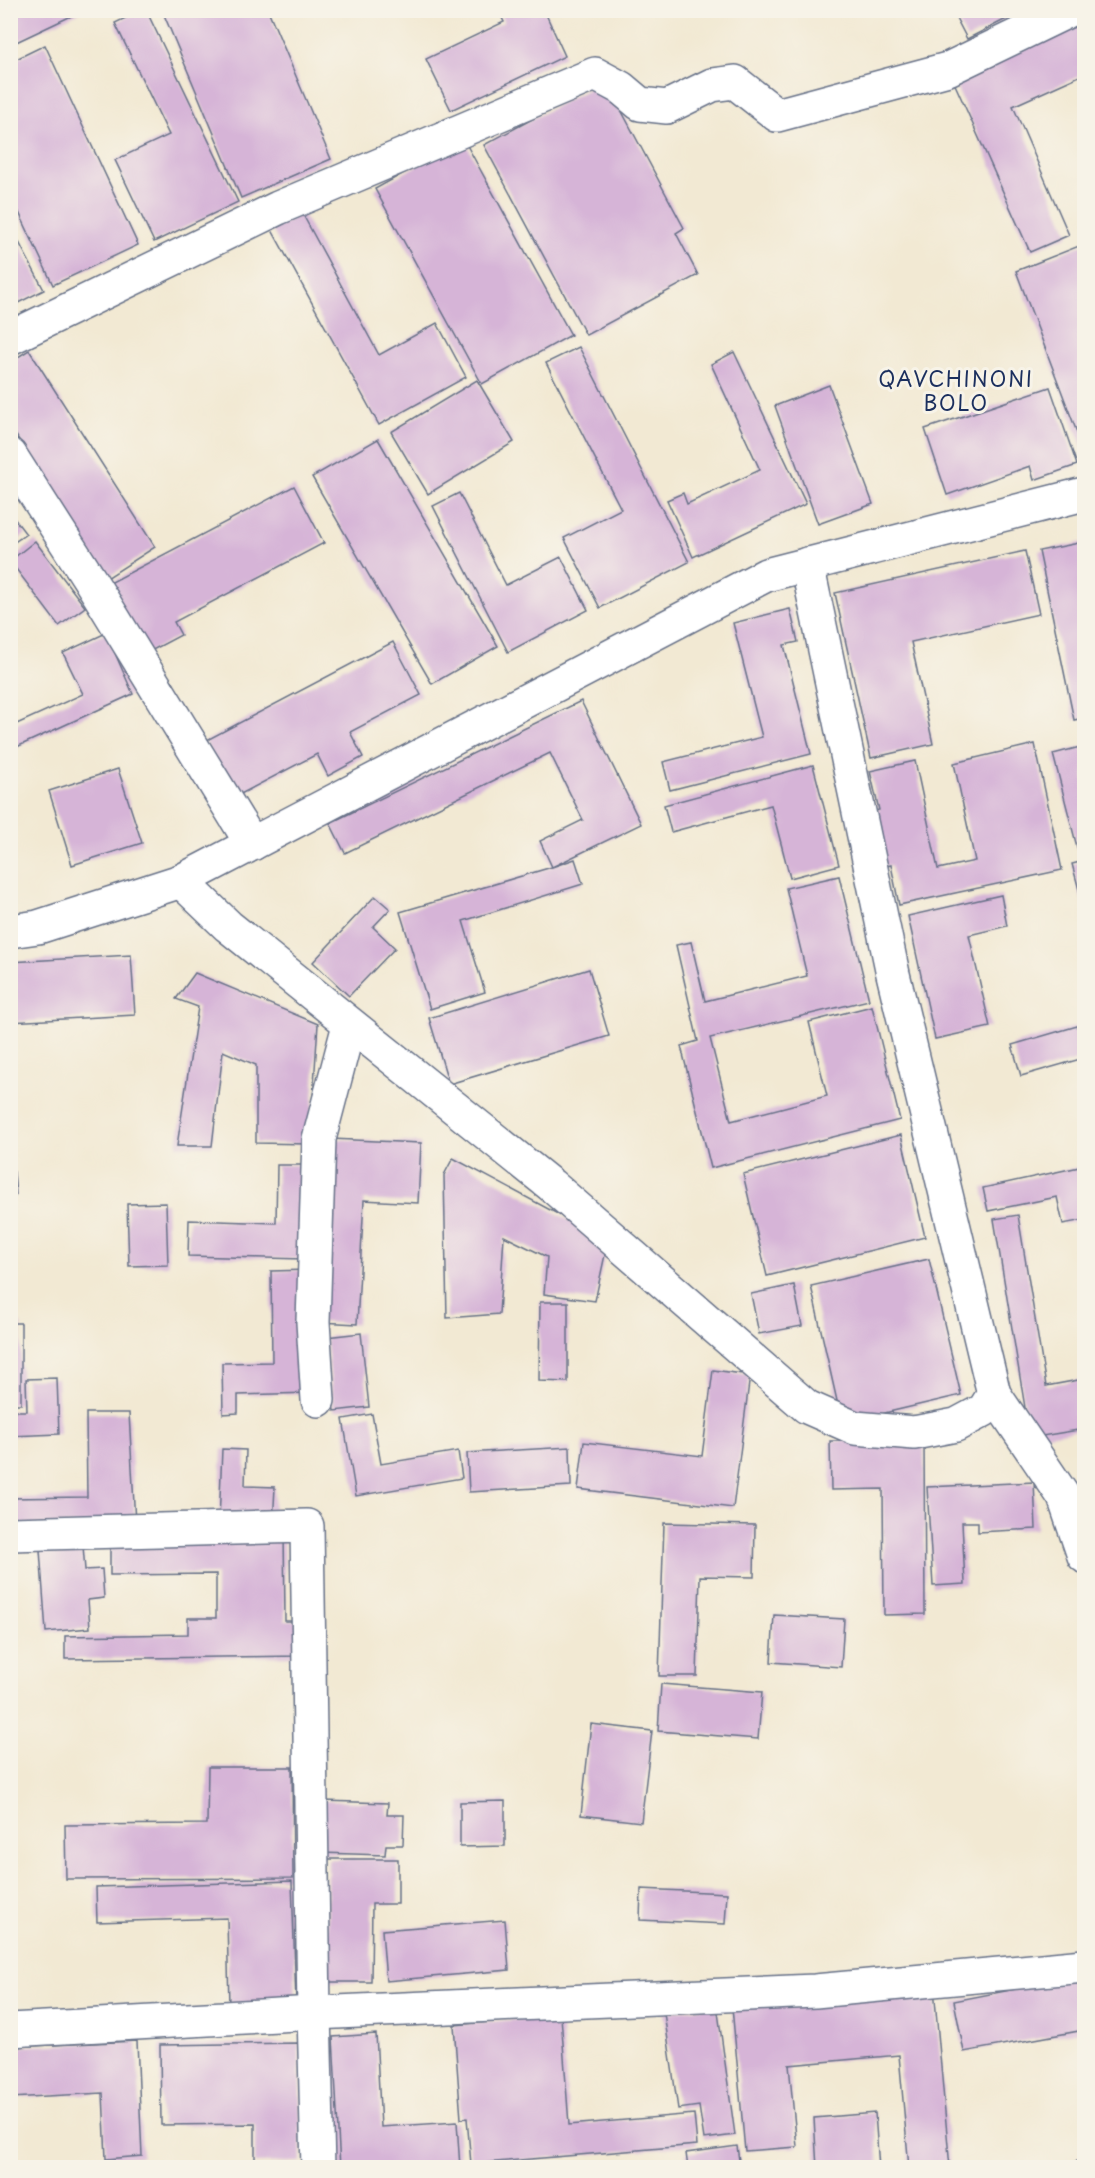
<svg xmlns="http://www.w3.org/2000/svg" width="1095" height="2178" viewBox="0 0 1095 2178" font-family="'Playpen Sans',sans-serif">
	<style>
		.building { fill: #d6b4d7 }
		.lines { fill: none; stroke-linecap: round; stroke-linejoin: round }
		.minor-casing { stroke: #667087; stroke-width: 36 }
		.minor { stroke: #fff; stroke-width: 33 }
		.labels { text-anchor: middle; stroke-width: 6; stroke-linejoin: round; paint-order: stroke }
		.quarter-label { font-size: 21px; letter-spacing: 1.5px; fill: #1b2f5e; stroke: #f7f3e8 }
	</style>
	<rect width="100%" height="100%" fill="#f7f3e8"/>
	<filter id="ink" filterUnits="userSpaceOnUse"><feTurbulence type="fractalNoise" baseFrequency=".0167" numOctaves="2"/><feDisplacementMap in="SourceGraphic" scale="12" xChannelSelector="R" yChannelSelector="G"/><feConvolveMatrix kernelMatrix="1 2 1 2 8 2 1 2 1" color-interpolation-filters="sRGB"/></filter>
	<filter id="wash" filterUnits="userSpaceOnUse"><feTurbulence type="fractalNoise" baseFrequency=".008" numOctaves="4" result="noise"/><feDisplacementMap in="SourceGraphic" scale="24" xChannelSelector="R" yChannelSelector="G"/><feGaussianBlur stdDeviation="1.35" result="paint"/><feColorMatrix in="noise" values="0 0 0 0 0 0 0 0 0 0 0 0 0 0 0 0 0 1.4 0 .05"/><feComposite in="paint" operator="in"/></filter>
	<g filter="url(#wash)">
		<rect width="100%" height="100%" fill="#f2e9d3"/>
		<g id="blocks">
			<g class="building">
				<polygon points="10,10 84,10 10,45"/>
				<polygon points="142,10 146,10 238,202 154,242 115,160 169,135 115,23"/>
				<polygon points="162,10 268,10 331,159 241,198"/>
				<polygon points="498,10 544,10 565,56 451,110 426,59 504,22"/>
				<polygon points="952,10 1024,10 967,39"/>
				<polygon points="1084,22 1084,74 1013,106 1069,235 1030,252 953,80"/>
				<polygon points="45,45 138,245 53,285 10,193 10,62"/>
				<polygon points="605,80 684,228 676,233 698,275 586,335 484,145"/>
				<polygon points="464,140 571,335 482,384 375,189"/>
				<polygon points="302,213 379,355 437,323 466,377 379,425 272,230"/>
				<polygon points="10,225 44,290 10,307"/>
				<polygon points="1084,244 1084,451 1016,271"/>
				<polygon points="579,347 689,562 600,608 564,538 621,509 546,363"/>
				<polygon points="29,350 155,547 107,578 10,426 10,362"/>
				<polygon points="734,352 806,504 693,557 667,500 683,493 687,504 760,470 711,364"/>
				<polygon points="477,380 514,442 428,494 391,432"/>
				<polygon points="829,385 873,504 818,524 775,406"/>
				<polygon points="1050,387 1077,465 1034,480 1030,466 947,495 925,429"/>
				<polygon points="378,439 498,646 432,684 312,477"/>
				<polygon points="294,486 324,543 174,622 181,635 145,654 108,584"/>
				<polygon points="459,493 506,585 561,557 588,610 508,652 433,506"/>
				<polygon points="10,513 26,534 10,545"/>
				<polygon points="35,541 85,607 59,626 10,561"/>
				<polygon points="1084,542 1084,718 1074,720 1039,551"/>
				<polygon points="1025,551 1039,614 911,642 933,744 871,758 835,593"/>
				<polygon points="790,609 798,642 784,645 811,754 670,790 663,762 762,737 733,623"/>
				<polygon points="106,633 133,694 10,750 10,727 83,694 63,653"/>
				<polygon points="393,642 421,695 350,732 363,757 328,776 317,754 235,797 205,741"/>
				<polygon points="581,701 641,824 552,867 575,859 583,884 463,921 485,992 430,1009 400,912 552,867 540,841 583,820 550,753 345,853 330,823"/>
				<polygon points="1035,744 1062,870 899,905 891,865 878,868 866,813 879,810 870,771 915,761 938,869 975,861 954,763"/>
				<polygon points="1084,746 1084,850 1078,851 1053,754"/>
				<polygon points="813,765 839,865 790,878 771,805 671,832 664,805"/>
				<polygon points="118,769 142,843 72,865 49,791"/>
				<polygon points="1084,861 1084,908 1072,864"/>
				<polygon points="839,876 869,1000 710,1038 731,1121 827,1096 809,1022 872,1006 900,1120 711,1168 681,1046 698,1041 676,945 691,942 705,1001 807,976 786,888"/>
				<polygon points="1001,895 1007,926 969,935 990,1027 935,1039 908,916"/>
				<polygon points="375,896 390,909 373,927 395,948 349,996 313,962"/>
				<polygon points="131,955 135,1015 10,1022 10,962"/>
				<polygon points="589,969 609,1036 449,1084 429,1018"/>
				<polygon points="195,973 318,1024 310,1144 256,1143 256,1065 223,1051 212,1146 177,1146 198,1007 176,999"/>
				<polygon points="1084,1024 1084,1058 1021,1076 1012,1045"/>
				<polygon points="901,1135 925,1237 767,1276 743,1174"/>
				<polygon points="331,1139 421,1143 418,1203 364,1200 357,1324 321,1322"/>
				<polygon points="453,1158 608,1241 595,1301 544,1294 547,1257 504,1236 499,1314 447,1318 444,1175"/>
				<polygon points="277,1165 305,1165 303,1259 188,1256 189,1220 276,1223"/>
				<polygon points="1084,1166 1084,1220 1063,1224 1057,1197 988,1211 983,1188"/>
				<polygon points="14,1172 16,1195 10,1195 10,1173"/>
				<polygon points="166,1203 168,1265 129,1266 127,1204"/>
				<polygon points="1018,1215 1046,1386 1084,1379 1084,1429 1030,1438 994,1219"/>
				<polygon points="929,1259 961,1395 842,1423 811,1286"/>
				<polygon points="308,1270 310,1393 238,1395 238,1413 223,1414 222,1363 272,1362 271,1271"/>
				<polygon points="794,1285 802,1326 759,1334 751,1294"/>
				<polygon points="540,1302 568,1302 568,1382 539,1381"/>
				<rect x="10" y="1323" width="11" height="81"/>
				<polygon points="361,1333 369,1407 334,1411 326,1337"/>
				<polygon points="713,1370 750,1375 733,1508 578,1489 584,1442 702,1456"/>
				<polygon points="57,1378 59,1434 10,1436 10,1411 27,1411 26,1379"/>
				<polygon points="86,1413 129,1413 135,1523 10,1526 10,1498 87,1497"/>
				<polygon points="372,1414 381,1464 458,1451 462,1478 356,1496 343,1419"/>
				<polygon points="830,1441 924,1441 925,1614 884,1615 883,1489 831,1490"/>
				<polygon points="570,1447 571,1486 469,1492 467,1453"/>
				<polygon points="222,1449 246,1450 245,1486 275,1487 273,1524 219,1522"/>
				<polygon points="1034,1482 1036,1529 978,1532 978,1522 962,1522 965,1584 933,1586 927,1487"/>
				<polygon points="664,1523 755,1525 754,1577 700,1576 697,1676 659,1676"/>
				<polygon points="284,1530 285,1621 302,1621 302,1656 65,1659 65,1636 188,1634 188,1618 216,1618 216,1574 110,1575 110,1532"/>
				<polygon points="83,1546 85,1570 102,1569 104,1598 88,1600 90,1628 46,1632 40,1550"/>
				<polygon points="774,1615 844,1619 841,1667 771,1662"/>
				<polygon points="661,1684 762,1692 758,1739 658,1731"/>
				<polygon points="591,1724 652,1731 641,1822 581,1815"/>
				<polygon points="208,1767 292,1767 293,1878 66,1879 65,1825 207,1824"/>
				<polygon points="323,1801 388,1803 387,1815 404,1815 403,1845 386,1845 385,1855 321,1853"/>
				<polygon points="505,1801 505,1846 460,1847 460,1802"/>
				<polygon points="328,1859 398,1859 398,1904 372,1904 371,1982 327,1982"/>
				<polygon points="292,1881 296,2004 229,2006 227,1918 97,1922 96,1887"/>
				<polygon points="641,1889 727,1893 725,1924 640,1920"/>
				<polygon points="505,1920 509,1970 386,1981 382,1930"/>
				<polygon points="1084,1976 1084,2030 964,2052 954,2001"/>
				<polygon points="934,1988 950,2168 909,2168 899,2055 789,2065 797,2147 745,2151 732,2007"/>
				<polygon points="717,2005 735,2135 704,2139 699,2106 678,2109 664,2013"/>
				<polygon points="561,2016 569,2125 694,2114 697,2145 471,2164 467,2118 461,2119 454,2025"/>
				<polygon points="376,2034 381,2127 457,2122 460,2168 340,2168 333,2037"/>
				<polygon points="137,2041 142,2156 106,2159 103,2093 10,2098 10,2047"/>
				<polygon points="299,2043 301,2162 255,2163 255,2124 161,2125 160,2045"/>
				<polygon points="875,2113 879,2168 817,2168 814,2118"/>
				<polygon points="737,2146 740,2168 688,2168 686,2153"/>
				<polygon points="1084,2160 1084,2168 1051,2168 1051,2166"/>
			</g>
		</g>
	</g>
	<g filter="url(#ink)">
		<use href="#blocks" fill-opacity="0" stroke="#667087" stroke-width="1.5"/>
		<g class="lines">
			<g class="minor-casing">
				<g id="minor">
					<polyline points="10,338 278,208 595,74 621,88 640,104 667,107 712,85 735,82 777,115 948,69 1070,10"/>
					<polyline points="10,455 90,580 252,844"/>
					<polyline points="807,564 893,974 994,1394 1064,1497 1084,1556"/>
					<polyline points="181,881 228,926 551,1185 807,1407 855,1428 914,1433 956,1425 984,1410 994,1394"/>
					<polyline points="10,931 38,927 181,881 766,575 1084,494"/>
					<polyline points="318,1400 313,1322 319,1139 349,1025"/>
					<polyline points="10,1534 307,1526 314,2013 318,2168"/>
					<polyline points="10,2030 314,2013 815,1991 1084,1966"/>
				</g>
			</g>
			<use href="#minor" class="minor"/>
		</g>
	</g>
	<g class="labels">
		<g class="quarter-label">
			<text x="956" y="387">QAVCHINONI<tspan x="956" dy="24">BOLO</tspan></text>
		</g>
	</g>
	<rect width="1095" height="2178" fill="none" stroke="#f7f3e8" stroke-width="36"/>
</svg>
